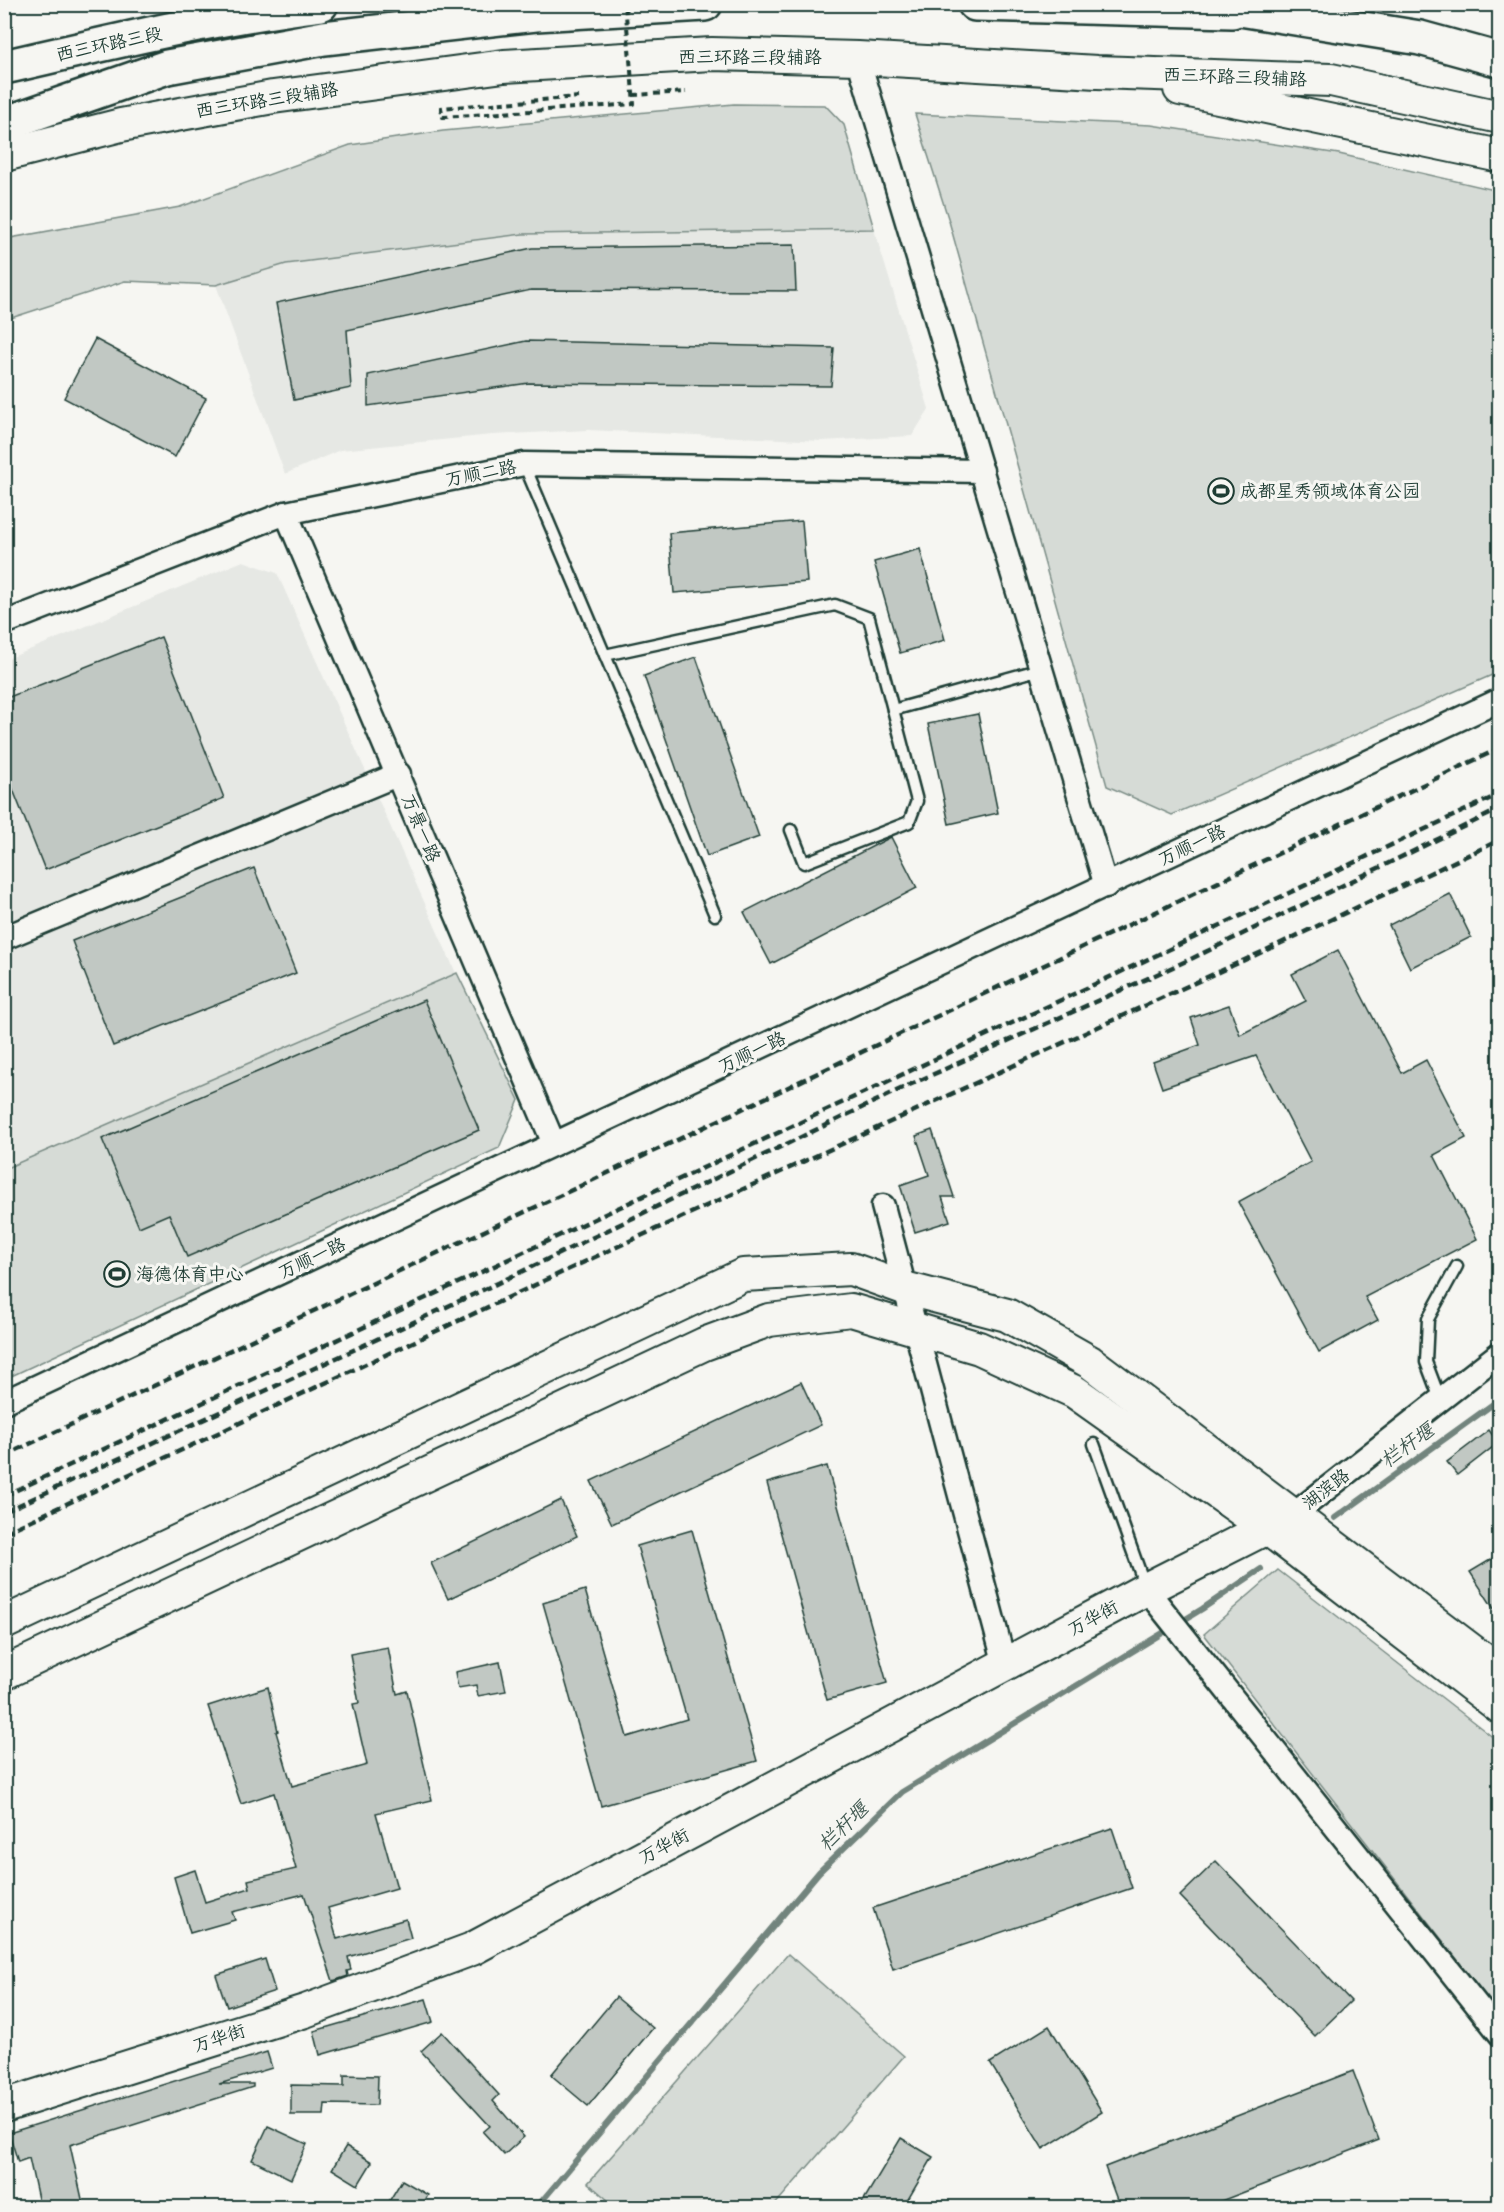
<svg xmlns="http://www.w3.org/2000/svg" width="1504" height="2212" viewBox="0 0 1504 2212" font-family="'Architects Daughter','LXGW WenKai TC',sans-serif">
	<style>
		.built { fill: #e6e8e4 }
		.green { fill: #d6dbd6; stroke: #7a8c85; stroke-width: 1.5 }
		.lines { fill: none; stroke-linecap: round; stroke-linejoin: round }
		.stream { stroke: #72847d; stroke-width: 6 }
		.building { fill: #c1c8c3; stroke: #1f3d34; stroke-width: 1.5 }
		.lane-casing { stroke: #1f3d34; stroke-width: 15 }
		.street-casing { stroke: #1f3d34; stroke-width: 27 }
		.secondary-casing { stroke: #1f3d34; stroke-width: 36 }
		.highway-casing { stroke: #1f3d34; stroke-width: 38 }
		.path { stroke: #1f3d34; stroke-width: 4; stroke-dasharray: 6 4.5; stroke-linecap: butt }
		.lane { stroke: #f6f6f2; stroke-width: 10 }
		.street { stroke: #f6f6f2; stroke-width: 22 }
		.secondary { stroke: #f6f6f2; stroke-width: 32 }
		.highway { stroke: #f6f6f2; stroke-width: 33 }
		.rail { stroke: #1f3d34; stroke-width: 4.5; stroke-dasharray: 9 4.5; stroke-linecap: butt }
		.path-bridge { stroke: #1f3d34; stroke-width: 4; stroke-dasharray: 6 4.5; stroke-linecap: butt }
		.labels { text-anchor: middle; stroke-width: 6; stroke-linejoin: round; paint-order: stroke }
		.street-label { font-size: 18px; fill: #1f3d34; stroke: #f6f6f2 }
		.poi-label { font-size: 18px; fill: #1f3d34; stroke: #f6f6f2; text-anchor: start }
		.water-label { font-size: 20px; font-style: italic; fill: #425a52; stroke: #f6f6f2 }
	</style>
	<rect width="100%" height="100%" fill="#f6f6f2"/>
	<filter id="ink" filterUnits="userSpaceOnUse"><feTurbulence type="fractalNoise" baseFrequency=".0167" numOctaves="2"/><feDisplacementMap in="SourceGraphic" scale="12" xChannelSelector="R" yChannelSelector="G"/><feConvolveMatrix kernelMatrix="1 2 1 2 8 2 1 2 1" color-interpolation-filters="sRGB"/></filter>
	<g filter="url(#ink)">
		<g class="built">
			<polygon points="874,229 929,409 912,436 822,441 588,430 492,435 340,450 285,474 216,285 286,264 523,234"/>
			<polygon points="243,561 277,573 456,973 5,1169 5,660"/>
		</g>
		<g class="green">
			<polygon points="734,104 825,105 844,125 874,229 523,234 286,264 216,285 125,281 5,320 5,239 180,207 350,145 443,131"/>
			<polygon points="915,114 1151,125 1339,154 1499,191 1499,672 1172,815 1107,786 949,221"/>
			<polygon points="457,973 519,1100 499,1148 5,1379 4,1169"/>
			<polygon points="1278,1570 1499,1742 1499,2013 1204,1634"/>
			<polygon points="788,1954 904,2056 773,2207 616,2207 588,2183"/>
		</g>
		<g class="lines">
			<g class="stream">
				<polyline points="1335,1518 1500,1399"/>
				<polyline points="536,2208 819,1872 902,1792 1202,1609 1261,1569"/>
			</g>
		</g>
		<g class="building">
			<polygon points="794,245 796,291 531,290 347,330 351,388 294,400 276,303 532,248"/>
			<polygon points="95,339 206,398 175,457 64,398"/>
			<polygon points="526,341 834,348 831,386 529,383 368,406 368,375"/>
			<polygon points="802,521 807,582 674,593 669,533"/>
			<polygon points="920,549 945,640 900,653 874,562"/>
			<polygon points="161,637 224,798 45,870 4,767 4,699"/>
			<polygon points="696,657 759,837 707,856 644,676"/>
			<polygon points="978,714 998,813 949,824 928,724"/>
			<polygon points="891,837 917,888 771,964 744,912"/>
			<polygon points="254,868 296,973 113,1046 72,941"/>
			<polygon points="1450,894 1471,937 1410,968 1389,925"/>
			<polygon points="1338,950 1402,1073 1426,1060 1466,1138 1434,1155 1477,1239 1365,1297 1378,1320 1319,1352 1238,1202 1311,1162 1256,1056 1162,1088 1153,1062 1200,1045 1191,1018 1229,1005 1240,1035 1306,1001 1292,974"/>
			<polygon points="424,1000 479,1130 187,1257 169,1214 139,1227 102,1139"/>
			<polygon points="932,1130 954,1197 942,1197 950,1221 915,1232 900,1185 929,1175 916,1136"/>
			<polygon points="801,1382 821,1425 612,1524 591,1481"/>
			<polygon points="1489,1430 1498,1443 1457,1475 1447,1462"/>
			<polygon points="827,1466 887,1683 827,1700 767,1483"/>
			<polygon points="561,1500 577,1536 448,1599 431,1563"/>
			<polygon points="692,1530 757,1761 601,1806 543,1603 585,1590 627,1737 687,1719 637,1546"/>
			<polygon points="1500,1554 1500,1618 1470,1572"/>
			<polygon points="388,1647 397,1694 407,1691 432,1800 376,1813 397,1888 328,1908 337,1939 406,1919 411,1938 348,1957 351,1970 347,1971 348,1976 333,1981 304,1894 232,1912 235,1920 190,1933 174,1877 195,1870 205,1902 250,1888 248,1880 296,1869 274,1793 241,1804 208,1706 268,1687 278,1731 276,1732 292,1786 367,1765 353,1704 359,1703 350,1654"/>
			<polygon points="500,1662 506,1691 478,1696 476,1685 458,1688 455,1672"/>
			<polygon points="1112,1828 1132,1888 893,1969 873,1908"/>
			<polygon points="1216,1861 1351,2001 1315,2036 1180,1896"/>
			<polygon points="265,1959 275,1991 227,2007 216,1975"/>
			<polygon points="616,1997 653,2028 588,2106 551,2075"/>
			<polygon points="426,1999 433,2022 320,2055 314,2031"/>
			<polygon points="1049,2026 1102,2112 1043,2149 990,2063"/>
			<polygon points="442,2032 499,2095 493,2101 524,2137 504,2155 483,2132 490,2126 421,2051"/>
			<polygon points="267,2052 272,2068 219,2084 253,2084 253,2087 70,2145 84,2208 40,2208 29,2158 18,2162 9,2133"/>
			<polygon points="1353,2071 1379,2140 1203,2208 1120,2208 1105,2167"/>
			<polygon points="344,2075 378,2076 377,2105 325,2104 324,2115 291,2115 291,2085 344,2086"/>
			<polygon points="268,2126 307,2144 291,2179 252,2160"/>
			<polygon points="901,2138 933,2157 903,2208 859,2208"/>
			<polygon points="346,2146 372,2162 358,2185 332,2169"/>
			<polygon points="402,2180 428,2195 421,2208 385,2208"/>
		</g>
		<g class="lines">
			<g class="lane-casing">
				<g id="lane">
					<polyline points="524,464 715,915"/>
					<polyline points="605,655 835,605 869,618 917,801 909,822 804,863 791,830"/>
					<polyline points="893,710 1041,669"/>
					<polyline points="1440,1399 1426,1362 1428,1319 1457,1266"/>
					<polyline points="1094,1444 1145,1586"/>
				</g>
			</g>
			<g class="street-casing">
				<g id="street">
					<polyline points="858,58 1106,886"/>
					<polyline points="286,513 554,1144"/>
					<polyline points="4,623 286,513 524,464 982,471"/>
					<polyline points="4,938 399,774"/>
					<polyline points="883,1206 1005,1665"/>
					<polyline points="4,1402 1500,700"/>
					<polyline points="1293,1515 1500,1353"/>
					<polyline points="1146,1589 1500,2034"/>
				</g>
			</g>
			<g class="secondary-casing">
				<g id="secondary">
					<polyline points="1180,89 1500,156"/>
					<polyline points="4,155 121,125 273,97 504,66 712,54 858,58 1097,72 1331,80 1500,117"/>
					<polyline points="4,1623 743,1275 851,1269 904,1288 1007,1315 1090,1362 1500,1672"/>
					<polyline points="4,1673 704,1344 769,1320 851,1310 979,1348 1075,1392 1267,1528 1500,1707"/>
					<polyline points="4,2106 305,2011 472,1949 1146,1589 1284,1519"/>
				</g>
			</g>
			<g class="highway-casing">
				<g id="highway">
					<polyline points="975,4 1232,11"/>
					<polyline points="1209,4 1420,38 1500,60"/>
					<path d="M4,67C109,43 214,17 321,4"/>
					<polyline points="4,124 167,67 324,38 536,14 705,4"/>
				</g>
			</g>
			<polyline class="path" points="633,95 686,92"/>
			<use href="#lane" class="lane"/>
			<use href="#street" class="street"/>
			<use href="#secondary" class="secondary"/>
			<use href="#highway" class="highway"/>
			<g class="rail">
				<polyline points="4,1456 591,1181 1500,748"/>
				<polyline points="4,1496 1500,794"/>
				<polyline points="4,1512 498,1283 907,1086 1193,958 1500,809"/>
				<polyline points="4,1533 610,1250 1262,952 1500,840"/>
			</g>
			<polyline class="path-bridge" points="579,97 441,108 443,117 634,104 625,4"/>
		</g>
	</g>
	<defs>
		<g id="stadium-ring" transform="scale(1.35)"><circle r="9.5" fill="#f6f6f2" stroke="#1f3d34" stroke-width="1.5"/><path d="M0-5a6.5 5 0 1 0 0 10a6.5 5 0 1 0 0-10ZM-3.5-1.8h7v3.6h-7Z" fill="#1f3d34"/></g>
	</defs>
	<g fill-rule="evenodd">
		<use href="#stadium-ring" x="1221" y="491"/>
		<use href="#stadium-ring" x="117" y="1274"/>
	</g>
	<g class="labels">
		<g class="street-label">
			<text transform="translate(109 44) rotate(-12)" y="6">西三环路三段</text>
			<text x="750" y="63">西三环路三段辅路</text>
			<text transform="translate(1235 77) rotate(2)" y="6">西三环路三段辅路</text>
			<text transform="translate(267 100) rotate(-9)" y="6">西三环路三段辅路</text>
			<text transform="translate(481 473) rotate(-11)" y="6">万顺二路</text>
			<text transform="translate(421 828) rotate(67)" y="6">万景一路</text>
			<text transform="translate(1192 845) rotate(-25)" y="6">万顺一路</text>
			<text transform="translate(752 1052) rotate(-25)" y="6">万顺一路</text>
			<text transform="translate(312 1258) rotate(-25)" y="6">万顺一路</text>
			<text transform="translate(1326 1489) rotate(-38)" y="6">湖滨路</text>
			<text transform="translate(1093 1618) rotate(-28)" y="6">万华街</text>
			<text transform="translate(664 1846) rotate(-28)" y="6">万华街</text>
			<text transform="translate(219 2038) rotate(-18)" y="6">万华街</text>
		</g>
		<g class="poi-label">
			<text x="1240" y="497">成都星秀领域体育公园</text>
			<text x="136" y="1280">海德体育中心</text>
		</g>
		<g class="water-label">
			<text transform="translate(1407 1445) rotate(-36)" y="7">栏杆堰</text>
			<text transform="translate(843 1826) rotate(-44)" y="7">栏杆堰</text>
		</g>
	</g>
	<rect width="1504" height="2212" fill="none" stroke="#f6f6f2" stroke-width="24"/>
	<rect x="12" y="12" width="1480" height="2188" fill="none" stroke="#1f3d34" stroke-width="2" filter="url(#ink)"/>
</svg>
